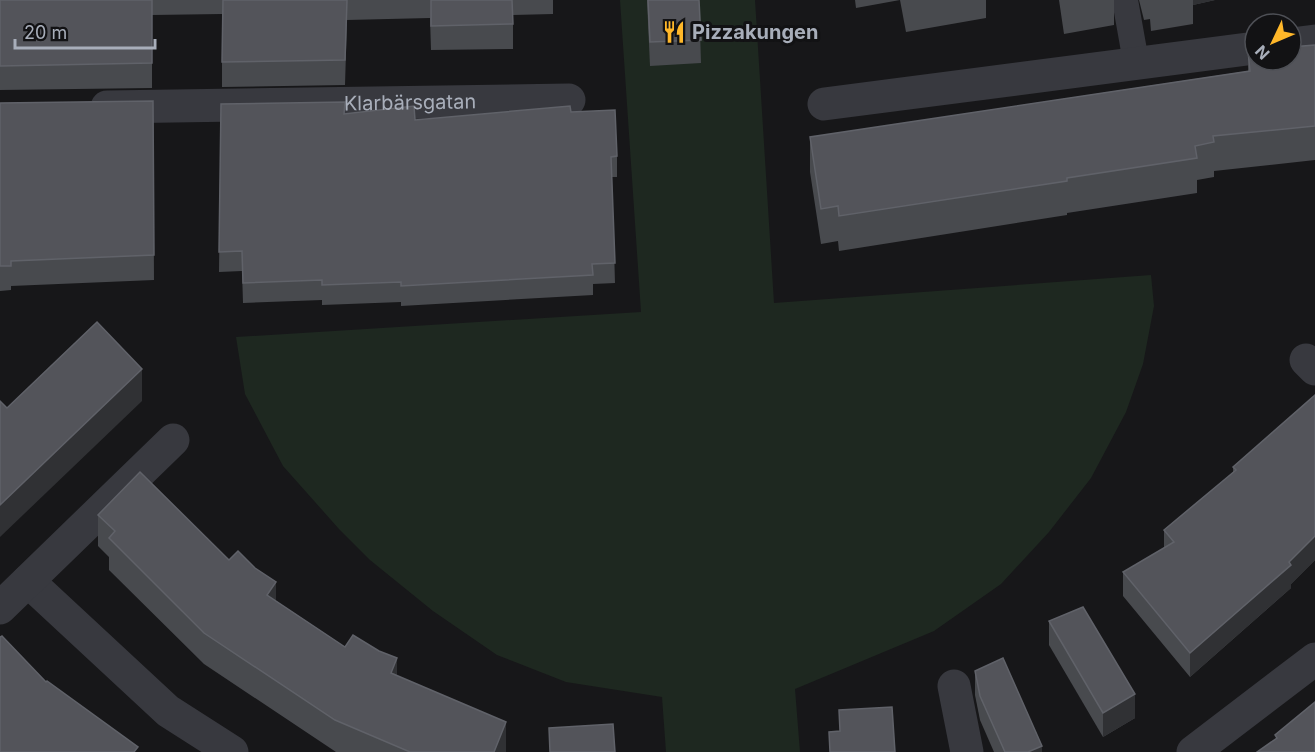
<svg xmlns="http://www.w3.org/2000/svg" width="1315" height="752" viewBox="0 0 1315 752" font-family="Inter,sans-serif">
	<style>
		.green { fill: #1e2820 }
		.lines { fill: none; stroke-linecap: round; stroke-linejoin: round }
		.service { stroke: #38393f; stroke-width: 26 }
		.minor { stroke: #38393f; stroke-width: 33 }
		.wall { fill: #484a4e }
		.shaded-wall { fill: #303134 }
		.building { fill: #53545a; stroke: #606269; stroke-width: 1.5 }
		.labels { text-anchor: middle; stroke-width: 6; stroke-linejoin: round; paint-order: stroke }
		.poi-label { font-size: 20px; font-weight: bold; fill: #a8aeba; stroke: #121214; text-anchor: start }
		.street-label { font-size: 20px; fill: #a8aeba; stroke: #121214 }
	</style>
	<rect width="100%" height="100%" fill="#171719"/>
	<polygon class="green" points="620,0 755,0 774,303 1151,275 1154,306 1143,364 1126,412 1091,478 1049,532 1001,584 934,631 795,689 800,752 666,752 662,697 566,682 497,655 433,611 370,560 339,529 283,466 245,394 236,337 641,312"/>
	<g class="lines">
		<polyline class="service" points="1125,0 1136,62"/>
		<g class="minor">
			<polyline points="1291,44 1315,41"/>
			<polyline points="824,104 1255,48"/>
			<path id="s1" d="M107,107L569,100"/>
			<polyline points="1306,360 1315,369"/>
			<polyline points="28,581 168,711 232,752"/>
			<polyline points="0,608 173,440"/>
			<polyline points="954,686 967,752"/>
			<polyline points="1193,752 1315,659"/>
		</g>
	</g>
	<g class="wall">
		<polygon points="0,0 553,0 553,14 513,15 513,49 431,50 430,18 347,20 345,85 222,87 222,14 152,15 152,88 0,90"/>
		<polygon points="647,0 699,0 701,63 650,66"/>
		<polygon points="855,0 986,0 986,18 906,32 900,0 856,8"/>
		<polygon points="1059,0 1114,0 1114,25 1064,34"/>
		<polygon points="1139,0 1215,0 1193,5 1193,24 1151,31 1150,19 1144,20"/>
		<polygon points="1315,45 1315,160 1214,171 1214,177 1197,180 1197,193 1067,213 1067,215 839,251 838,241 821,244 810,172 810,137 1248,71 1248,51"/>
		<polygon points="153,101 154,280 11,286 11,290 0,291 0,103"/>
		<polygon points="221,104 415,120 571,112 617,156 617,177 612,177 615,283 593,284 593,295 401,306 401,302 322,305 322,300 243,303 242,271 219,272"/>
		<polygon points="1315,395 1315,560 1291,584 1291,588 1190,677 1123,596 1123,572 1164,548 1164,530 1233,473 1233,467"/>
		<polygon points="98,515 229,560 276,601 345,647 397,676 506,752 336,752 204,664 109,570 109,557 98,546"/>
		<polygon points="1049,621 1135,718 1103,737 1049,645"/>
		<polygon points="975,671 1042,752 994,752 980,720 975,695"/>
	</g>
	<g class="shaded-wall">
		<polygon points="1193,0 1215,0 1193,5"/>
		<polygon points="142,369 142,401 0,537 0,505"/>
		<polygon points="1315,536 1315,560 1291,584 1291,588 1190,677 1190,653 1289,562"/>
		<polygon points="276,582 276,614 267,595"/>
		<polygon points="397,658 397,690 391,673"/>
		<polygon points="1135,694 1135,718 1103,737 1103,713"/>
		<polygon points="506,722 506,752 494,752"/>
		<polygon points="1042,746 1042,752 1028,752"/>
	</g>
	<g class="building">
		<polygon points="0,0 152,0 152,63 0,66"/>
		<polygon points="223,0 347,0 345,60 222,62"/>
		<polygon points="431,0 512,0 513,24 431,26"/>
		<polygon points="648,0 699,0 701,40 650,42"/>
		<polygon points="1315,45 1315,126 1213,136 1214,142 1195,146 1197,158 1067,178 1067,181 839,216 838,206 821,209 810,137 1250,71 1248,51 1255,50 1255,60 1291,60 1291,47"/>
		<polygon points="153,101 154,255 11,261 11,266 0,266 0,103"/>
		<polygon points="345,102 344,114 414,106 415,120 570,106 571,112 615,110 617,156 611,157 615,263 592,264 593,275 401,286 401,282 322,285 322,280 243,283 242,251 219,252 221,104"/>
		<polygon points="97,322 142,369 0,505 0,401 7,408"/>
		<polygon points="1315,395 1315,536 1289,562 1291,565 1190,653 1123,572 1174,542 1164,530 1236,470 1233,467"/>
		<polygon points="140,472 229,560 238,551 255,568 276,582 267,595 345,647 353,635 379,651 397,658 391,673 506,722 494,752 410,752 335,720 204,633 109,538 115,531 98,515"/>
		<polygon points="1083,607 1135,694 1103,713 1049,621"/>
		<polygon points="2,636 46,682 47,681 138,747 134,752 0,752 0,637"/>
		<polygon points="1003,658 1042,746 1028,752 1005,752 980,696 975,671"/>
		<polygon points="1315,702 1315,752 1257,752 1277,738 1275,735"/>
		<polygon points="892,707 895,752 830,752 829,732 840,731 839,710"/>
		<polygon points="613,724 615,752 550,752 549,728"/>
	</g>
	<defs>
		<g id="restaurant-bare" transform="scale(1.8)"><path d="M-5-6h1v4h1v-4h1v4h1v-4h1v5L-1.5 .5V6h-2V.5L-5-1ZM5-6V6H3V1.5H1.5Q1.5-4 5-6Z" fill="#ffb729" stroke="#121214" stroke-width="2.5" paint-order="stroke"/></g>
	</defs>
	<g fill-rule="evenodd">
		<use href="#restaurant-bare" x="674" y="32"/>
	</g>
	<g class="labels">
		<g class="poi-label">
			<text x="692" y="39">Pizzakungen</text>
		</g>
		<g class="street-label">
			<text dy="7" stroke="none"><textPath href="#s1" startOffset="303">Klarbärsgatan</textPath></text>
		</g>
	</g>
	<g transform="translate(1273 42) rotate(226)"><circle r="28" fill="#121214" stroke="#4e5056" stroke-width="1.5"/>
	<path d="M0-4.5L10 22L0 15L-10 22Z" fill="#ffb729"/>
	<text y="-9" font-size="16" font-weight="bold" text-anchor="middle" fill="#a8aeba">N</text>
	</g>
	<path d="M15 39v9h140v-9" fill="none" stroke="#a8aeba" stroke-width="3"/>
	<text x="24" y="39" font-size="18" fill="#a8aeba" stroke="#121214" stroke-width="4.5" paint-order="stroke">20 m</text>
</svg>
